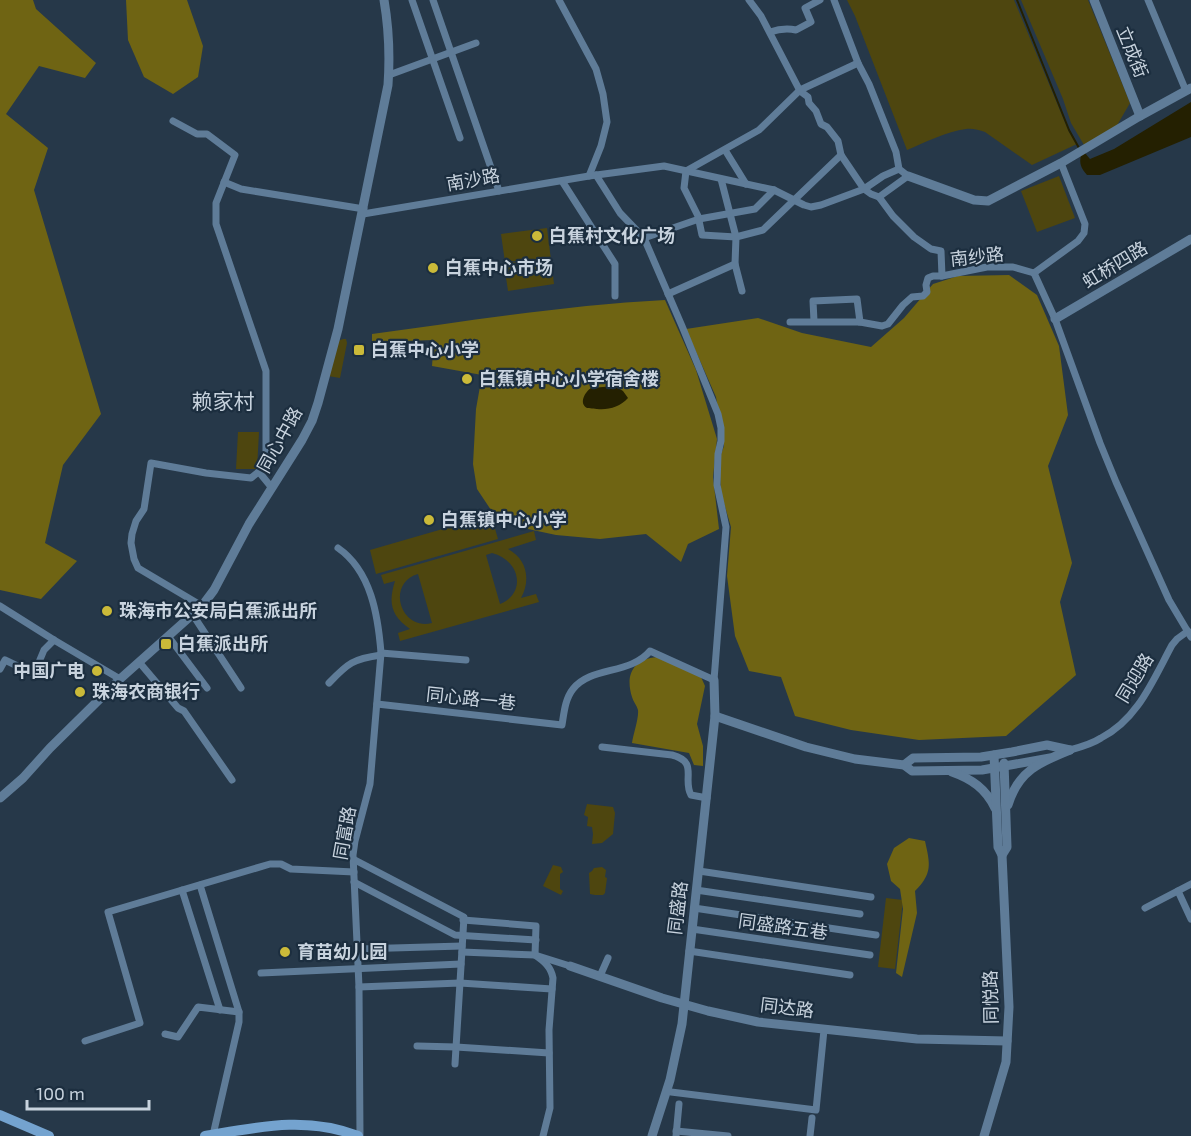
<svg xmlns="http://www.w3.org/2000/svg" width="1191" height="1136" viewBox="0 0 1191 1136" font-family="'Exo 2','Noto Sans SC',sans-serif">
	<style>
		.green { fill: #4e460f; fill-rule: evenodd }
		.forest { fill: #6f6413 }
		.water { fill: #242001 }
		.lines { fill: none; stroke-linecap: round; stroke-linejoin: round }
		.stream { stroke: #242001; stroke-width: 2 }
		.minor { stroke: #5f7c98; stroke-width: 7 }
		.tertiary { stroke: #5f7c98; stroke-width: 9 }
		.secondary { stroke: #74a3cf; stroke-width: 10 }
		.poi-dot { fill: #cbba39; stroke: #1c2e3f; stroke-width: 2 }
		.labels { text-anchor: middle; stroke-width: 4.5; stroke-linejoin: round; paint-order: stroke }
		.street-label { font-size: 18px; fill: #c8d3de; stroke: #1c2e3f }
		.poi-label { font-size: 18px; font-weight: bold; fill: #c8d3de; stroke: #1c2e3f; text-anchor: start }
		.quarter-label { font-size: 21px; fill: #c8d3de; stroke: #1c2e3f }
	</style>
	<rect width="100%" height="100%" fill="#263849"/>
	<g class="green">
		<path d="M847,0H1014L1069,132L1077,144L1032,165L985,132C979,130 972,128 966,129C947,131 924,143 907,150L855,16Z"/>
		<polygon points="1021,0 1088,0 1130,103 1116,127 1084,145 1071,123 1063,99"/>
		<polygon points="1059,176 1075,218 1037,232 1021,191"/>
		<polygon points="547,228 554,284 508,291 504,264 528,260 505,262 501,234"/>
		<polygon points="343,339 346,339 347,343 340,378 328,376 338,341"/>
		<polygon points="238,432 259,432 257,469 236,469"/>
		<polygon points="491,515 498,539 376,574 370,550"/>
		<path d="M534,531L536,540L508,549C527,559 531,580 521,598L536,594L539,602L400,641L398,633L410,629C391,616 388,603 395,581L384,584L381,575ZM492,553C520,560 527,593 500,604L486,555ZM418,574L432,623C400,631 386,583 418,574Z"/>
		<polygon points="587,804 613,807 615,813 613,834 602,843 592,844 593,834 592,827 587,826 588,817 584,815"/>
		<polygon points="553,865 561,867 563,872 560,874 560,889 563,891 561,895 543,886"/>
		<polygon points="602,867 606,870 605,877 607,878 605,893 603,895 595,895 590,894 589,873 592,871 594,868"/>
		<polygon points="886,898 903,900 895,969 878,967"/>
	</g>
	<g class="forest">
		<polygon points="0,0 33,0 36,9 96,63 85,78 39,66 6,114 48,148 34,190 101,414 63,465 45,543 77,561 41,599 0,590"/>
		<polygon points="126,0 187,0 203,46 198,77 173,94 144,77 128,40"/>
		<polygon points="1009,275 1037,295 1059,346 1068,415 1048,466 1072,563 1060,602 1076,675 1006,736 919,740 851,730 795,716 781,677 749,671 735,636 727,576 731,527 721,493 719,460 724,446 716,397 686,329 758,318 802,333 871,347 904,318 933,284 958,276"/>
		<path d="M665,300L696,370L717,439L713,477L719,529L688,544L681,562L646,534L600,539L556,535L528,529L493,513L477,489L473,464L476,409L482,375L432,366L434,340L372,342V334C470,321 567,305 665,300Z"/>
		<path d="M657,657L701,677L705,686L697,724L703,746V766L694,765L689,753L632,743C633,735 639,718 638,710C637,706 633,701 632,697C625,675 633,659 657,657Z"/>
		<path d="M909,838L925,841C930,864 933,873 915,891L917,913L902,977L896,973L903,909L900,889L891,881L887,864L894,848Z"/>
	</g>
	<g class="water">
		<path d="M1191,102V137L1100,175H1087C1081,168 1079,164 1081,155L1085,153L1090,159L1114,149Z"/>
		<path d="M615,386L623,391L628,398C620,407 609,410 597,409C596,409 588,408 587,408C578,403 586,391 591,388Z"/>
	</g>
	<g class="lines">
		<polyline class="stream" points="1017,0 1069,130 1079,148"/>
		<g class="minor">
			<polyline points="412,0 460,138"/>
			<polyline points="433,0 499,191"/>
			<polyline points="559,0 596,69 603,94 607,122 601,146 589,176"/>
			<polyline points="749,0 761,16 800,91 808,97 809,103 816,111 821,124 827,127 838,141 841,155 864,189 871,194 879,197 893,216 914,237 931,249 941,251 942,276"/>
			<polyline points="834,0 858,63 869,84 896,152 899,169 908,176 879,197"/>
			<polyline points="1148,0 1186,91"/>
			<path d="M770,32C779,29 786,28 796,30L811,22L805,8L820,0"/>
			<polyline points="389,75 476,43"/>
			<polyline points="173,121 197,134 207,134 235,155 216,203 216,224 266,371 266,466 251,478 206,473 151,463 144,509 136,521 132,534 131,543 134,559 138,568 202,606"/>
			<polyline points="725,150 746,184"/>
			<polyline points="841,155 763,230 736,237 702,235 698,216 684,188 686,171 759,130 800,90 858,63"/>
			<polyline points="721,179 736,237 735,264 742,291"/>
			<polyline points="562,181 615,264 615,296"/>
			<polyline points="224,182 241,189 364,209"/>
			<polyline points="363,214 589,176 664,166 774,190 804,205 811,207 821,205 864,189 883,176 899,169"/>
			<polyline points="644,238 699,219 755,209 774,190"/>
			<polyline points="1034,273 1055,319 1100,443 1116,482 1169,600 1191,637"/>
			<polyline points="1034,273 1078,241 1084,233 1085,224 1061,163"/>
			<polyline points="668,294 735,264"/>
			<polyline points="814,321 813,301 857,299 860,322"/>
			<polyline points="790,322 860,322 882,326 888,324 903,305 912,297 923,296 927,292 926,285 928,278 933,276 942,276 987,267 1013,267 1034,273"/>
			<polyline points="259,472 272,488"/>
			<path d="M338,548C371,571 378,615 381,653L370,784L355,841L353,855L359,987L360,1136"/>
			<polyline points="0,606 54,640 120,679"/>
			<polyline points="193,615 241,688"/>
			<polyline points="168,636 207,688"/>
			<polyline points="381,653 466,660"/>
			<polyline points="139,662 178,708 184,711 232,780"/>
			<polyline points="0,669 5,660 34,674 44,650 54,640"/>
			<path d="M329,683C348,663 353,659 381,655"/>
			<path d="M377,704L562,725C564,713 565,699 573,689C591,666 630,675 650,651L714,680L726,527L717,485L718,454L721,441V428L718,414L682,326L644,238L620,213L596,175"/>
			<path d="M602,747L672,755C699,762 682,779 691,795L707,798"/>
			<path d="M1070,750C1081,747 1092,744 1101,738C1138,719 1153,680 1172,645L1177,639L1188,631"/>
			<polyline points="353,859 464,917 455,1064"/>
			<polyline points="699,871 871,897"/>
			<polyline points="354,882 455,935 536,940"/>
			<polyline points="200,885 239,1012 239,1022 213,1135"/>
			<polyline points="182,890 220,1010"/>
			<polyline points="696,890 860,914"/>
			<polyline points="1178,891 1191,919"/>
			<polyline points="694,908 876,935"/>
			<polyline points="1145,908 1191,884"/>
			<path d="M463,920L536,926L535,955C544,961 551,967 553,978L549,1030L550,1108L543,1136"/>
			<polyline points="692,929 870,955"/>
			<polyline points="358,949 462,946"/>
			<polyline points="689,951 850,975"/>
			<polyline points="462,952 535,955 570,966"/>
			<polyline points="261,973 461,964"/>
			<polyline points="600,976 608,958"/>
			<polyline points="359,987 460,983 552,989"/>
			<polyline points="165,1034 178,1037 198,1007 239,1012"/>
			<polyline points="85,1041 140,1023 108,912 270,864 281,864 291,869 354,872"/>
			<polyline points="417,1046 456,1047 549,1053"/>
			<polyline points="671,1092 816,1110 824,1030"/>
			<polyline points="676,1131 728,1136"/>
			<polyline points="676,1136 679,1104"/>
			<polyline points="810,1136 812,1118"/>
		</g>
		<g class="tertiary">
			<polyline points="1094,0 1140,116"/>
			<polyline points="908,176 974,200 988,201 1061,163 1140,116 1191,88"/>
			<polyline points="1055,319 1191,239"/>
			<polyline points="715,716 806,747 855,759 904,765 912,771 982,770 1050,758"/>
			<polyline points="904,765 913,758 981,757 1012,752 1047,745 1070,750"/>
			<path d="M952,772C972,779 986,789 995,808"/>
			<path d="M0,798L23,778L50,748L120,679L202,606L214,590L249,524L302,440L312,421L318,403L338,329L388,85C390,56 389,29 384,0"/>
			<path d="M1008,805C1018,771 1040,762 1070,750"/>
			<polyline points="1002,855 1007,847 1004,763"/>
			<polyline points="570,966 662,998 708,1011 758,1022 917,1039 1007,1041"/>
			<polyline points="652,1136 670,1080 682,1024 715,716 714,680"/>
			<polyline points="984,1136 1006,1062 1009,1007 1002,855 998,847 994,755"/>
		</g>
		<g class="secondary">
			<polyline points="0,1115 49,1136"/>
			<path d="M205,1136C259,1127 306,1116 358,1136"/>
		</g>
	</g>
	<g class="poi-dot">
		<circle cx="537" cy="236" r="6"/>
		<circle cx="433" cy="268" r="6"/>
		<rect x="353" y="344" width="12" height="12" rx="3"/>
		<circle cx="467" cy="379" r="6"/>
		<circle cx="429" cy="520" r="6"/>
		<circle cx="107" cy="611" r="6"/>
		<rect x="160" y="638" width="12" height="12" rx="3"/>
		<circle cx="97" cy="671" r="6"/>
		<circle cx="80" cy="692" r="6"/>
		<circle cx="285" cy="952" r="6"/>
	</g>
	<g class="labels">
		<g class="street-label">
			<text transform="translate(1132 52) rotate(68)" y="6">立成街</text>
			<text transform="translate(473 180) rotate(-10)" y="6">南沙路</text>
			<text transform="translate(977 257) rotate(-6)" y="6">南纱路</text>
			<text transform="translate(1115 265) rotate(-31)" y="6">虹桥四路</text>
			<text transform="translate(280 440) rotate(-61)" y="6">同心中路</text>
			<text transform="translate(1135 678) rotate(-59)" y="6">同迎路</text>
			<text transform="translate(471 699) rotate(6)" y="6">同心路一巷</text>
			<text transform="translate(345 833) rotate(-80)" y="6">同富路</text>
			<text transform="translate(678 908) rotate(-83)" y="6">同盛路</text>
			<text transform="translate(783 927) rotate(8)" y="6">同盛路五巷</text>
			<text transform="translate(991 997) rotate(-91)" y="6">同悦路</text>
			<text transform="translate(787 1008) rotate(7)" y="6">同达路</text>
		</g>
		<g class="poi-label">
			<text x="549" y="242">白蕉村文化广场</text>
			<text x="445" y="274">白蕉中心市场</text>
			<text x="371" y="356">白蕉中心小学</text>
			<text x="479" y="385">白蕉镇中心小学宿舍楼</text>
			<text x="441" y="526">白蕉镇中心小学</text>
			<text x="119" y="617">珠海市公安局白蕉派出所</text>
			<text x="178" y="650">白蕉派出所</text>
			<text x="85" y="677" text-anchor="end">中国广电</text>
			<text x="92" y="698">珠海农商银行</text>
			<text x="297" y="958">育苗幼儿园</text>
		</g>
		<g class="quarter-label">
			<text x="223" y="409">赖家村</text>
		</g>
	</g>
	<path d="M27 1100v9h122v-9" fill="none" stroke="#c8d3de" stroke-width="3"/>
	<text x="36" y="1100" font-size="18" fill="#c8d3de" stroke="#1c2e3f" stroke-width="4.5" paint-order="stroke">100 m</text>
</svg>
